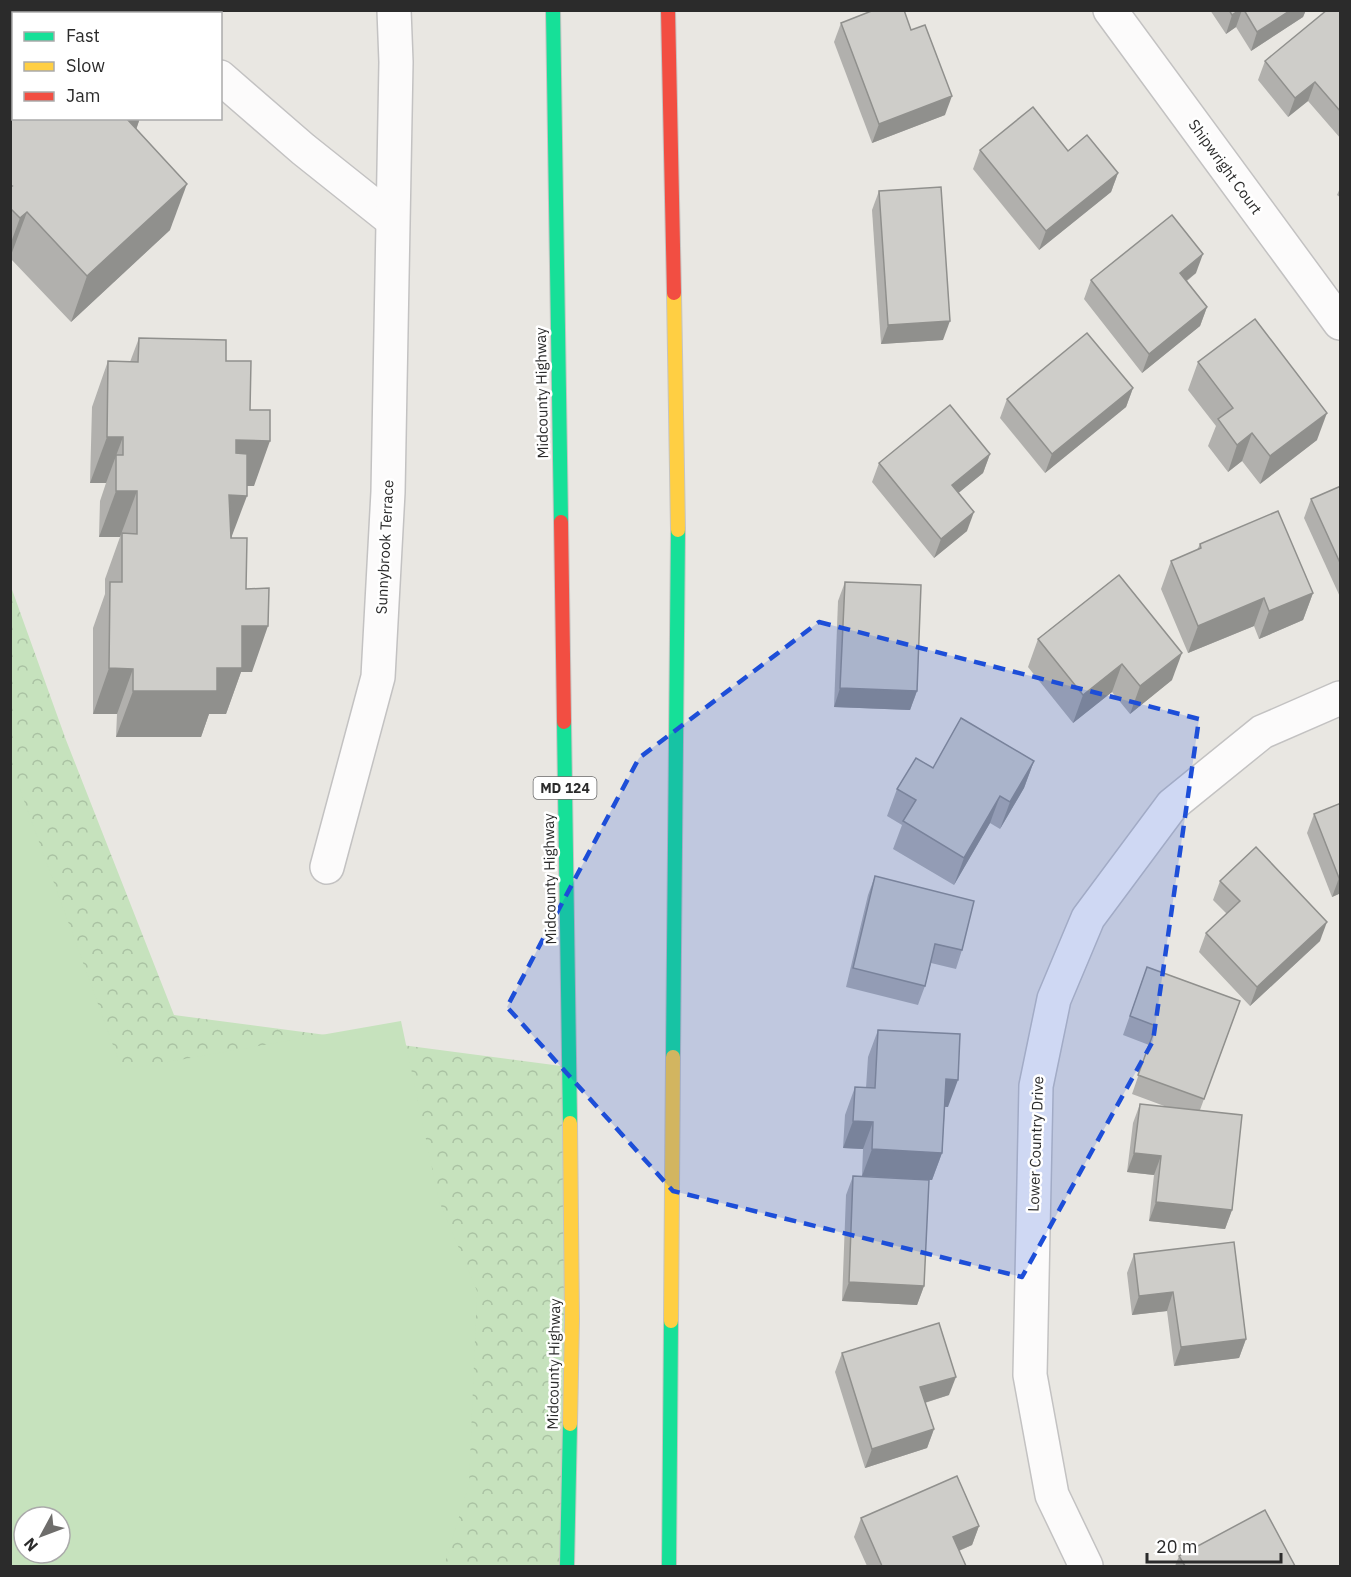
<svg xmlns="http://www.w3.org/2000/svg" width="1351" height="1577" viewBox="0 0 1351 1577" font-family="'IBM Plex Sans',sans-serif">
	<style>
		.forest { fill: url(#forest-crowns); fill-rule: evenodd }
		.park { fill: #c6e2bd; fill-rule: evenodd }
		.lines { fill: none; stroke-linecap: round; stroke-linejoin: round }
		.street-casing { stroke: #c3c2c2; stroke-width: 36 }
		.fast-casing { stroke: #c5c4c2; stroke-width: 16 }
		.slow-casing { stroke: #c5c4c2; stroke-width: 16 }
		.jam-casing { stroke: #c5c4c2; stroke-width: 16 }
		.street { stroke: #fcfbfb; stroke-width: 33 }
		.fast { stroke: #16e098; stroke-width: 14 }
		.slow { stroke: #ffcf43; stroke-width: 14 }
		.jam { stroke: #f24e42; stroke-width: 14 }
		.wall { fill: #b1b0ad }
		.shaded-wall { fill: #90908d }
		.building { fill: #cecdc9; stroke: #90908d; stroke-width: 1.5 }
		.marked { fill: #1d4ed8; fill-opacity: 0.2; stroke: #1d4ed8; stroke-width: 4.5; stroke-dasharray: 12 8; stroke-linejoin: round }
		.labels { text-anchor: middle; stroke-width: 5; stroke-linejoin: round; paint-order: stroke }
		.shield { fill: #fff; stroke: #6b6b6b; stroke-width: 1.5 }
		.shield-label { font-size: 14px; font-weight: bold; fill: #2b2b2b }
		.street-label { font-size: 15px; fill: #2b2b2b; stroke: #fff }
	</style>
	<defs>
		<pattern id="forest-crowns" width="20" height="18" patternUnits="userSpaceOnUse" patternTransform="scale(1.5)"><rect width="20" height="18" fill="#c6e2bd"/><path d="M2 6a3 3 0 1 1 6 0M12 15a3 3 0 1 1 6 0" fill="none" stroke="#aac2a3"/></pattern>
	</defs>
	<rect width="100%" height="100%" fill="#e9e7e2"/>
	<path class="forest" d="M10,584L66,740L174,1015L569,1067L567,1566H11ZM24,1517H60V1553H24Z"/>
	<path class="park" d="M10,762L122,1070L401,1021L439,1201L477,1291L469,1484L444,1566H11ZM24,1517H60V1553H24Z"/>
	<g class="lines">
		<g class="street-casing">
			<g id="street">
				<polyline points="158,10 160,14"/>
				<polyline points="1110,10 1340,323"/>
				<polyline points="220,77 303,149 392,220"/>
				<polyline points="327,867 378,677 388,492 396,62 394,10"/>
				<polyline points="1086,1566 1052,1495 1030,1375 1036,1086 1054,999 1088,918 1172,805 1262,732 1340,698"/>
			</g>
		</g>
		<g class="fast-casing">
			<g id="fast">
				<polyline points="553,10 561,522"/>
				<polyline points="564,722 570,1123"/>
				<polyline points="673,1057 678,530"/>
				<polyline points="567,1566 570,1424"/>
				<polyline points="669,1566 671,1321"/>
			</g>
		</g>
		<g class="slow-casing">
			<g id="slow">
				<polyline points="674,293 678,530"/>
				<polyline points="570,1123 572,1319 570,1424"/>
				<polyline points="671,1321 673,1057"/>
			</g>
		</g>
		<g class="jam-casing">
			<g id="jam">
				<polyline points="668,10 674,293"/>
				<polyline points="561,522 564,722"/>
			</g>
		</g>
		<use href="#street" class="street"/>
		<use href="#fast" class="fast"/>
		<use href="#slow" class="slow"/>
		<use href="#jam" class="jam"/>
	</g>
	<g class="wall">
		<polygon points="10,10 14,118 140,118 136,130 170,230 71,322 10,258"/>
		<polygon points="1210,10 1306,10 1303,17 1251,51 1236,27 1226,34"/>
		<polygon points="1341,10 1341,139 1308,101 1288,117 1258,80 1265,61"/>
		<polygon points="841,23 911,30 945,115 872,143 834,42"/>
		<polygon points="980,150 1068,151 1118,173 1111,192 1039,250 973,169"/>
		<polygon points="1341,186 1341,198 1337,195"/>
		<polygon points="879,191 943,340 881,344 872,210"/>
		<polygon points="1196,273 1187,281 1207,307 1200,326 1142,373 1084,299 1091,280"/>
		<polygon points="139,338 226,361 250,410 254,486 247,486 231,538 246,589 252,672 241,672 226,714 209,714 201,737 116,737 117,714 93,714 93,628 105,594 105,579 120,537 99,537 100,501 106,483 90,483 92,407 108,361 130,362"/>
		<polygon points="1198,362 1317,440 1260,484 1242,461 1228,472 1208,446 1216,426 1188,390"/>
		<polygon points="1133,388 1126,407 1045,473 1000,418 1007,399"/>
		<polygon points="990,454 983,473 958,493 967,531 934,558 872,482 879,463"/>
		<polygon points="1341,486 1341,599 1304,518 1311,499"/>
		<polygon points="1200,544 1313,593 1303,620 1259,639 1254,626 1188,653 1161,589 1171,561 1197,550"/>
		<polygon points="1119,575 1172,680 1130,714 1112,692 1073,723 1028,667 1038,639"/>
		<polygon points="845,582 917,691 910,710 834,707 838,601"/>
		<polygon points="1034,761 1024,788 1000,829 990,823 954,885 893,849 902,825 887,816 897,789 933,768"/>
		<polygon points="1341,803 1341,893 1332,897 1307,833 1314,814"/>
		<polygon points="875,876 962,950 956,969 931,963 925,986 918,1005 846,987 868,895"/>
		<polygon points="1220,881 1320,941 1250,1006 1199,952 1206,933 1227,914 1213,900"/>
		<polygon points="1147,967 1240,1001 1200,1110 1232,1210 1225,1229 1149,1221 1154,1175 1127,1172 1133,1123 1140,1104 1167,1107 1132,1094 1149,1045 1123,1035"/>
		<polygon points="878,1030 948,1107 945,1107 942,1153 932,1180 929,1180 924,1286 917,1305 842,1301 846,1195 853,1176 928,1180 862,1176 863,1149 843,1148 845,1115 855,1087 866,1088 868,1057"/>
		<polygon points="1134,1254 1246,1339 1239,1358 1174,1366 1167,1311 1132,1315 1127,1273"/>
		<polygon points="842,1353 949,1395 925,1403 934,1429 927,1448 865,1468 835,1372"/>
		<polygon points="861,1518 979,1526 972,1545 959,1551 966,1566 867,1566 854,1537"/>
		<polygon points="1179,1556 1295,1566 1175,1566"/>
	</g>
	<g class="shaded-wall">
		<polygon points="1240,10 1242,10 1236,27 1226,34 1232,15"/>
		<polygon points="1291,10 1306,10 1303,17 1251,51 1257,32"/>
		<polygon points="1315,82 1308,101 1288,117 1295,98"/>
		<polygon points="952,96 945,115 872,143 879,124"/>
		<polygon points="128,118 140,118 130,147 110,165"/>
		<polygon points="1118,173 1111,192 1039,250 1046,231"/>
		<polygon points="187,184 170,230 71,322 87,276"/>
		<polygon points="27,212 10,258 10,245 20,218"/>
		<polygon points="1203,254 1196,273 1173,291 1180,273"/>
		<polygon points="1207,307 1200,326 1142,373 1149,354"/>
		<polygon points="950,321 943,340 881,344 888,325"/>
		<polygon points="1133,388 1126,407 1045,473 1052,454"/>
		<polygon points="1327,413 1317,440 1260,484 1270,456"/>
		<polygon points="1252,433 1242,461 1228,472 1237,445"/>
		<polygon points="107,437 123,437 106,483 90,483"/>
		<polygon points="236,440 270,441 254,486 220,486"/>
		<polygon points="990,454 983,473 945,504 952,485"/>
		<polygon points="116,491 137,491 120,537 99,537"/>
		<polygon points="229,495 247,496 230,541"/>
		<polygon points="974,512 967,531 934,558 941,539"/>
		<polygon points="1313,593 1303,620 1259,639 1269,611"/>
		<polygon points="1264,598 1254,626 1188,653 1198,626"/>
		<polygon points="242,626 268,626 252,672 241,672 226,714 209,714 201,737 116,737 133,691 217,668"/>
		<polygon points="1182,653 1172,680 1130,714 1140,686"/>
		<polygon points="1122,664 1112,692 1073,723 1083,695"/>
		<polygon points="109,668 133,669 117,714 93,714"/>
		<polygon points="840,688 917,691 910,710 834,707"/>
		<polygon points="1034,761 1024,788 1000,829 1010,802"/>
		<polygon points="1000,796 990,823 954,885 964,858"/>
		<polygon points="1341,877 1341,893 1332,897 1339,878"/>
		<polygon points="1327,922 1320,941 1250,1006 1257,987"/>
		<polygon points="946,1079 958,1080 948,1107 936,1106"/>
		<polygon points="853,1121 873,1122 863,1149 843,1148"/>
		<polygon points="872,1149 942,1153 932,1180 862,1176"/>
		<polygon points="1134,1153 1161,1156 1154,1175 1127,1172"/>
		<polygon points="1156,1202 1232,1210 1225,1229 1149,1221"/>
		<polygon points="849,1282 924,1286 917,1305 842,1301"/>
		<polygon points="1173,1292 1167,1311 1132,1315 1139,1296"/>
		<polygon points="1246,1339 1239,1358 1174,1366 1181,1347"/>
		<polygon points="956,1377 949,1395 914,1406 920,1387"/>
		<polygon points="934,1429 927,1448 865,1468 872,1449"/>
		<polygon points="979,1526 972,1545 946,1556 953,1537"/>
	</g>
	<g class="building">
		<polygon points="10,10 29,10 32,14 14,14 14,118 128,118 127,119 187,184 87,276 27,212 20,218 10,208 10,187 12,186 10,185"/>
		<polygon points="874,10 904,10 911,30 925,25 952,96 879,124 841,23"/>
		<polygon points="1229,10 1240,10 1232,15"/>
		<polygon points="1244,10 1291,10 1257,32"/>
		<polygon points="1327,10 1341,10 1341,112 1315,82 1295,98 1265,61"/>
		<polygon points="1033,107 1068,151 1087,135 1118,173 1046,231 980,150"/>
		<polygon points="941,187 950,321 888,325 879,191"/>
		<polygon points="1172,215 1203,254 1180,273 1207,307 1149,354 1091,280"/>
		<polygon points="1255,319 1327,413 1270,456 1252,433 1237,445 1218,419 1233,408 1198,362"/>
		<polygon points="1087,333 1133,388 1052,454 1007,399"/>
		<polygon points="139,338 226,340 226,361 251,361 250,410 270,410 270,441 236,440 236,453 247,454 247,496 229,495 231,538 247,538 246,589 269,588 268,626 242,626 242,668 217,668 217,691 133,691 133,669 109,668 110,582 122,582 122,533 137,534 137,491 116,491 116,455 123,455 123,437 107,437 108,361 138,362"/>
		<polygon points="950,405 990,454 952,485 974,512 941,539 879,463"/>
		<polygon points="1341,486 1341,565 1311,499"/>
		<polygon points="1278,511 1313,593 1269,611 1264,598 1198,626 1171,561 1201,548 1200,544"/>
		<polygon points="1119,575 1182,653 1140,686 1122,664 1083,695 1038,639"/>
		<polygon points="845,582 921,585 917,691 840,688"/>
		<polygon points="961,718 1034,761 1010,802 1000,796 964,858 903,821 916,800 897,789 916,758 933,768"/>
		<polygon points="1341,803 1341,877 1339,878 1314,814"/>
		<polygon points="1256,847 1327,922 1257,987 1206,933 1240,901 1220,881"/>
		<polygon points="875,876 974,901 962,950 935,944 925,986 853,968"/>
		<polygon points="1147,967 1240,1001 1204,1099 1138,1075 1156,1026 1130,1016"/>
		<polygon points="878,1030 960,1034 958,1080 946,1079 942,1153 872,1149 873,1122 853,1121 855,1087 875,1088"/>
		<polygon points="1140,1104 1242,1115 1232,1210 1156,1202 1161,1156 1134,1153"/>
		<polygon points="853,1176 929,1180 924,1286 849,1282"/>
		<polygon points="1234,1242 1246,1339 1181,1347 1173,1292 1139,1296 1134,1254"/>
		<polygon points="939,1323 956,1377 920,1387 934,1429 872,1449 842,1353"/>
		<polygon points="957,1476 979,1526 953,1537 966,1566 882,1566 861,1518"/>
		<polygon points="1265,1510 1295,1566 1185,1566 1179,1556"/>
	</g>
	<path class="marked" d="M819,622L1199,719L1153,1041L1022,1277L673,1191L507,1007L639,758Z"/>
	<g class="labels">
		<rect class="shield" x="533.5" y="777" width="63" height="22" rx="4.5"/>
		<g class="shield-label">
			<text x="565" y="793">MD 124</text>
		</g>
		<g class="street-label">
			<text transform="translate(1225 167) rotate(54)" y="5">Shipwright Court</text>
			<text transform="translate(542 393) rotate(-91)" y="5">Midcounty Highway</text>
			<text transform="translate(385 547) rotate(-87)" y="5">Sunnybrook Terrace</text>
			<text transform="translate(550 879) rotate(-91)" y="5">Midcounty Highway</text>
			<text transform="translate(1036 1144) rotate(-88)" y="5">Lower Country Drive</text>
			<text transform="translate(554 1364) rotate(-89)" y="5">Midcounty Highway</text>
		</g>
	</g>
	<rect width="1351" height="1577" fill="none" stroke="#2b2b2b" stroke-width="24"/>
	<rect x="12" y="12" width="210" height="108" fill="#ffffff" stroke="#aaaaaa" stroke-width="1.5"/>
	<rect x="24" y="32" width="30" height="9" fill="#16e098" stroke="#aaaaaa" stroke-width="1.5"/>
	<text x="66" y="42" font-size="18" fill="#2b2b2b">Fast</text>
	<rect x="24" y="62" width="30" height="9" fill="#ffcf43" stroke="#aaaaaa" stroke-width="1.5"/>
	<text x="66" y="72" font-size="18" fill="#2b2b2b">Slow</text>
	<rect x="24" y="92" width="30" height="9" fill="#f24e42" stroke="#aaaaaa" stroke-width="1.5"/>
	<text x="66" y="102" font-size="18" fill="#2b2b2b">Jam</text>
	<g transform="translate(42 1535) rotate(229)"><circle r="28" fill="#ffffff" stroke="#aaaaaa" stroke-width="1.5"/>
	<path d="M0-4.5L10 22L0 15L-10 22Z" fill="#6e6d6b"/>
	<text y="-9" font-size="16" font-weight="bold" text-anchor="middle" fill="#2b2b2b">N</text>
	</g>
	<path d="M1147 1553v9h134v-9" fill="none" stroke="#2b2b2b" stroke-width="3"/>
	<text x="1156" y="1553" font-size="18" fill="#2b2b2b" stroke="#ffffff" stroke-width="4.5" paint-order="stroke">20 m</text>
</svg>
